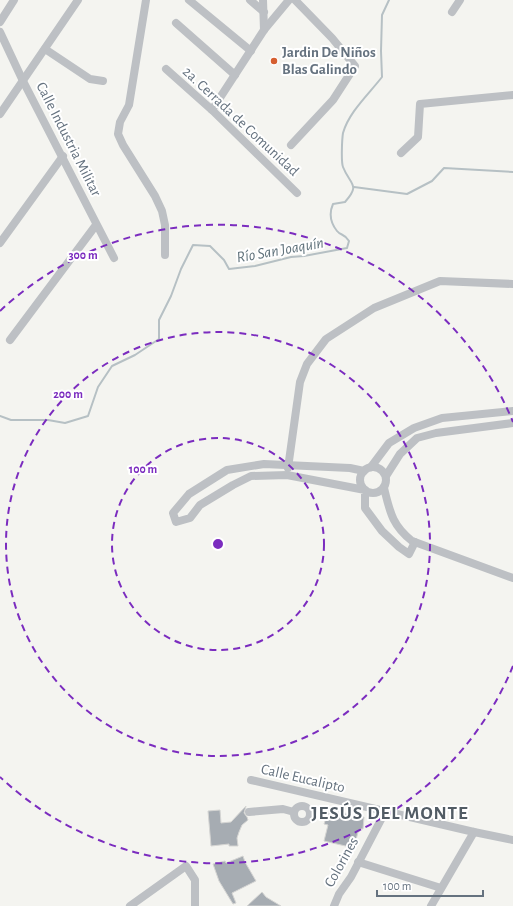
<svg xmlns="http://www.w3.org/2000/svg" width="513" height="906" viewBox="0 0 513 906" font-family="'Alegreya Sans',sans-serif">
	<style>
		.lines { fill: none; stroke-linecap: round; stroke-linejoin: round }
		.stream { stroke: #b6c0c4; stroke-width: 2 }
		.building { fill: #a6acb2; stroke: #d5d5d3 }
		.minor { stroke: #bdc0c4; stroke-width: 8 }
		.ring { fill: none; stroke: #7b2cbf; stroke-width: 2; stroke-dasharray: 7 5 }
		.poi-dot { fill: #d55e2f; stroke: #fff; stroke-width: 1.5 }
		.labels { text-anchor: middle; stroke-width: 4; stroke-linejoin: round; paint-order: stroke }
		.poi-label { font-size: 15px; font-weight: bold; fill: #65727f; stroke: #fff; text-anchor: start }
		.street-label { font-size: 15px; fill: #65727f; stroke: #fff }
		.water-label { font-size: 16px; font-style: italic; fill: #61737c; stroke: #fff }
		.district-label { font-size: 19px; font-weight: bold; letter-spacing: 1px; fill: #525c65; stroke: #fff }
		.centre { fill: #7b2cbf; stroke: #fff; stroke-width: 2 }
		.ring-label { font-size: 12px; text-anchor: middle; font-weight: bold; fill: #7b2cbf; stroke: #fff; stroke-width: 4; stroke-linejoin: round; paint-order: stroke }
	</style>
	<rect width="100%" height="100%" fill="#f4f4f0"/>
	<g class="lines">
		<g class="stream">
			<polyline points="354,187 407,194 432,181 444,168 513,172"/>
			<path d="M0,416L11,420H48L65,423L88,416L98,387L112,366L135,355L159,339V320L171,296L181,269L193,245L210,246L224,260L229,269L255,266L291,257L304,256L347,248L349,241C344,233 341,236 337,231C330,222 329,213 333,204L345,202C361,184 350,185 343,167C341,162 342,139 343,133C349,112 368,95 382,77L381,51L382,15L389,0"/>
		</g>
	</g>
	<g class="building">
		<polygon points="246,806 244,813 247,817 248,820 242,825 239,832 237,838 238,846 229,846 229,844 211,846 208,811 220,810 221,823 231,822"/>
		<polygon points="326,809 364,817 363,829 360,829 359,832 358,832 354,848 324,841 328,825 324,824 326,818 324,817"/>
		<polygon points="243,856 245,862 256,881 232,893 236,903 233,904 219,881 213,864 225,861 226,863"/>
		<polygon points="262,892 266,897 281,906 247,906"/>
	</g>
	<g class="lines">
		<g class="minor">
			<polyline points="146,0 129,105 120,122 118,134 123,145 155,196 162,211 165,225 165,255"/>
			<polyline points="189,0 251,51"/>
			<polyline points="250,0 264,12"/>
			<polyline points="263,0 264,30"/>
			<polyline points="452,12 460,0"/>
			<polyline points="0,22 14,0"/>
			<polyline points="176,23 235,75"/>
			<polyline points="0,32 23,81 114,258"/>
			<polyline points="45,49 90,79 103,81"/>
			<polyline points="166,69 212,110 297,193"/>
			<polyline points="212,110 264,30 289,0"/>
			<polyline points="0,114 78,0"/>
			<polyline points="291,145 333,100 355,66 332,38 295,0"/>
			<polyline points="401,153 418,137 420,104 513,95"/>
			<polyline points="0,243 63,156"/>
			<polyline points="10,340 96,225"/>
			<circle cx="373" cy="480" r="13"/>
			<polyline points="371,467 389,443 414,428 442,418 513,411"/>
			<polyline points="288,468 300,382 307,364 326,339 374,308 440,281 513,284"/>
			<polyline points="364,471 350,468 264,464 227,470 189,494 173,513 176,522 190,518 200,505 233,485 251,476 287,475 365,490 365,508 382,531 399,547 409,554 415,542"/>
			<polyline points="386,476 400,454 417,438 436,433 513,423"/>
			<path d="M384,488C390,512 392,525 412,541L513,578"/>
			<polyline points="251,780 474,832 513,840"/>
			<circle cx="302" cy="814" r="8"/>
			<polyline points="249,812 283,809 294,812"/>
			<polyline points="358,862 441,888"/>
			<polyline points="130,906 186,866 195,880 195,906"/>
			<polyline points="334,906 339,894 351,877 385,812"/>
			<polyline points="431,906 474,832"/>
		</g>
	</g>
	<g class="ring">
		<circle cx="218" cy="544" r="106"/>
		<circle cx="218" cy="544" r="212"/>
		<path d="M513 666A319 319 0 0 1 0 777M0 311A319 319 0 0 1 513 422"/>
	</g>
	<circle class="poi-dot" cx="274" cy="61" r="4"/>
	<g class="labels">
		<g class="poi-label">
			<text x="282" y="57">Jardin De Niños<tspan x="282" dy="17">Blas Galindo</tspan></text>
		</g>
		<g class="street-label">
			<text transform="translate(241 121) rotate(43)" y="5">2a. Cerrada de Comunidad</text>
			<text transform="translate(69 139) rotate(63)" y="5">Calle Industria Militar</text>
			<text transform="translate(303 778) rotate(13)" y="5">Calle Eucalipto</text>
			<text transform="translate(341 862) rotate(-61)" y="5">Colorines</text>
		</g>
		<g class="water-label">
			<text transform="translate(280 249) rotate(-10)" y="6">Río San Joaquín</text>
		</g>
		<g class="district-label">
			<text x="390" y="819">JESÚS DEL MONTE</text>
		</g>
	</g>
	<circle cx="218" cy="544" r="6" class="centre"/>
	<g class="ring-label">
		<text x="83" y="259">300 m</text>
		<text x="68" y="398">200 m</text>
		<text x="143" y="473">100 m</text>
	</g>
	<path d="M377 890v6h106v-6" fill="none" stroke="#65727f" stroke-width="2"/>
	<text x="383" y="890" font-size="12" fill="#65727f" stroke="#ffffff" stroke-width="3" paint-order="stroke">100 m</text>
</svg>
